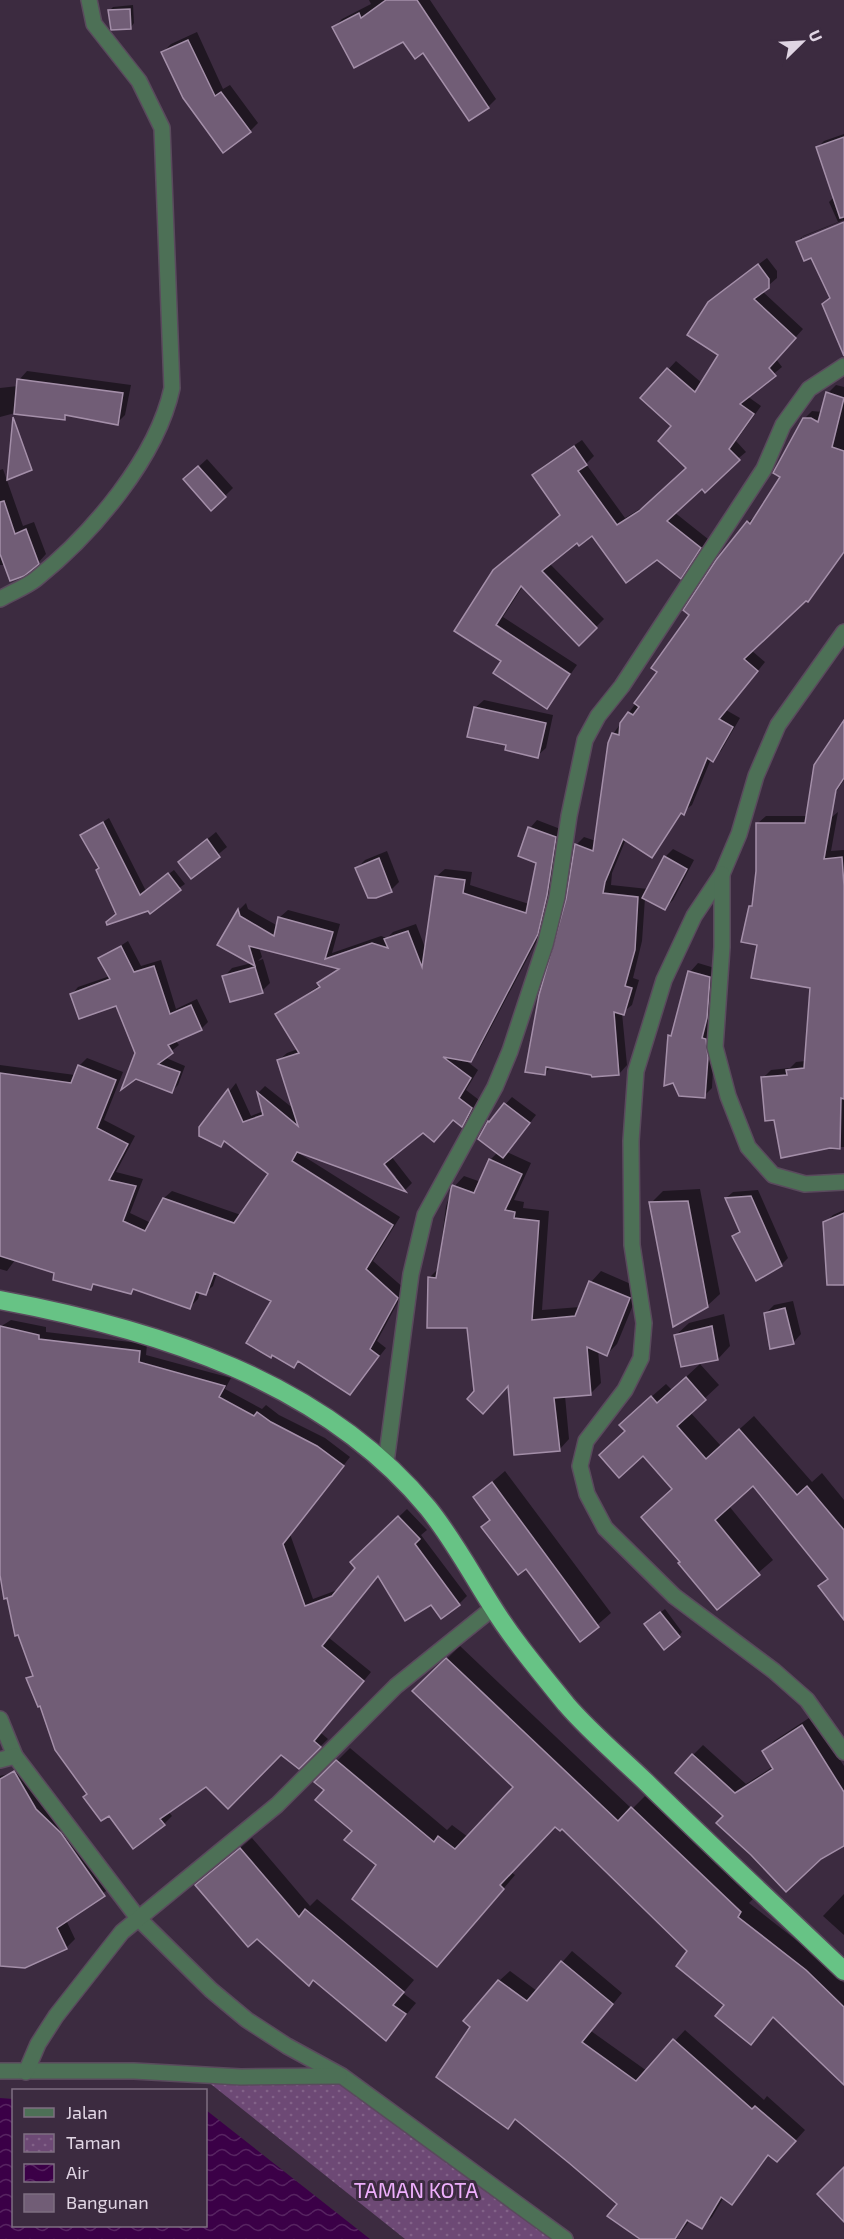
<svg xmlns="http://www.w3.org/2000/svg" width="844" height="2239" viewBox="0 0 844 2239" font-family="'Exo 2',sans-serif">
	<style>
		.park { fill: url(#park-dots) }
		.water { fill: url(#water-waves) }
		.shadow { fill: #0007; fill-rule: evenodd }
		.building { fill: #715d76; stroke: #a48fa9; stroke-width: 1.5 }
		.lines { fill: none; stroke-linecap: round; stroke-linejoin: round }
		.minor-casing { stroke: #5a4a5d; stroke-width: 18 }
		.highway-casing { stroke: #5a4a5d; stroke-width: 21 }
		.minor { stroke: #4d7056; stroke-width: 15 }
		.highway { stroke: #67c385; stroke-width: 18 }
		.labels { text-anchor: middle; stroke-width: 6; stroke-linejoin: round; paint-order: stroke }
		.park-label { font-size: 21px; fill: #eeaffc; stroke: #3c2b40 }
	</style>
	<defs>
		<pattern id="park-dots" width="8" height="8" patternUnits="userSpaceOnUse" patternTransform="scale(1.5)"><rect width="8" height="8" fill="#6d4975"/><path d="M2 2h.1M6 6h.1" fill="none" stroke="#826288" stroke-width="1.8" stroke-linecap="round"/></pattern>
		<pattern id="water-waves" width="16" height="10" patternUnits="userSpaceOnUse" patternTransform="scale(1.5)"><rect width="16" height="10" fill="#3b0047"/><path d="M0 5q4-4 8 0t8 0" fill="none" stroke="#572461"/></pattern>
	</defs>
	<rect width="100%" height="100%" fill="#3c2b40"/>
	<polygon class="park" points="207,2081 341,2081 556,2239 405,2239"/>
	<polygon class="water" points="0,2098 13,2099 14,2226 206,2226 206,2110 370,2239 0,2239"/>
	<g class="shadow">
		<polygon points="369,0 430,0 496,99 488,107 423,51 403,40 334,27 342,19 371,4"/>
		<polygon points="133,5 134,23 131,27 109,11 113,7"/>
		<polygon points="197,32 223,89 230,85 258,123 250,131 162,53 171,44"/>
		<polygon points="844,134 844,220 802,237 802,241 844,223 844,319 824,304 831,297 812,256 797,242 803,236 838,222 829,202 834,197 818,147 824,141"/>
		<polygon points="767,258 777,271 777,278 762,291 803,329 776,359 782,367 747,396 761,406 736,441 746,452 674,512 708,539 688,569 681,577 657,558 593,534 578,541 550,564 604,619 587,636 523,586 503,617 577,665 547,707 503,660 456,630 561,515 534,475 542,467 582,440 594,456 586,464 625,518 648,504 688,468 673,426 642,398 676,361 702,383 720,354 718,295"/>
		<polygon points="27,371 131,385 125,415 117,423 68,414 64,418 15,413 0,417 0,388 18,386 19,380"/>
		<polygon points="836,385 844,387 844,552 816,592 751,650 765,662 726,710 740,718 721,751 711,759 692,805 683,812 652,856 626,839 612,873 611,885 648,889 665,857 673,849 694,860 673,900 665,908 645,898 642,941 633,978 639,980 632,1005 622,1013 627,1065 619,1074 593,1073 552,1066 544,1074 576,845 584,837 596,841 613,734 659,672 748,522 757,515 782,476 804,419 812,411 822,412 828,393"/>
		<polygon points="207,459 233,488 225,496 194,471"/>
		<polygon points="3,469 23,526 34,522 46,554 38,563 0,565 0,470"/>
		<polygon points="484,700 553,715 546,748 537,756 475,708"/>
		<polygon points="844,722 844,780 807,837 838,812 831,851 844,850 844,1147 829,1147 775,1119 763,1078 771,1070 790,1068 796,1062 806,1061 812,987 759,944 751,906 754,903 758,871 758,823 766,816 807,816"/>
		<polygon points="109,818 146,891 174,870 185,884 148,909 117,913 100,868 82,835"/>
		<path d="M537,820L563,830L545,925L478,1052L470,1060L464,1059L478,1070L466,1090L479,1100L470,1117L462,1125L453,1119L423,1131L391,1156L412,1183L405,1190L297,1152L400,1217L373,1261L405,1289L377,1341L386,1348L350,1393L300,1360L294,1366L273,1300L217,1273L213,1286L205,1293L200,1292L198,1299L190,1307L135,1288L131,1292L96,1283L91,1288L56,1272L15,1260L7,1271L0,1269V1065L75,1075L79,1066L87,1058L123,1072L104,1120L135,1136L116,1172L143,1179L130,1213L151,1223L164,1198L172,1191L241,1215L270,1174L225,1140L220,1145L200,1128L236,1083L251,1116L264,1111L258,1093L265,1086L294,1109L279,1060L287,1053L298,1049L277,1014L320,985L327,976L339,968L259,947L262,957L258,961L263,959L270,983L262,991L224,977L232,968L252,963L219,944L239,910L246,903L248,909L278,926L280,917L288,910L340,924L332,953L381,936L387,938L393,932L416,924L426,950L437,876L445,869L472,872L470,885L529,904L537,862L530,828ZM380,1157L396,1177H392L378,1159Z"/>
		<polygon points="216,832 227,847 191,877 180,862"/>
		<polygon points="387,851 399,882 391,890 357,868 365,860"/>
		<polygon points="128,941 141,966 161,960 176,1009 197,999 208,1022 201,1029 175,1040 179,1045 164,1057 185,1066 178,1085 172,1091 137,1053 116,1004 72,994 78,987 110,976 100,959"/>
		<polygon points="698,963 718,969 712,1088 704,1096 670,1036 673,1032 690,972"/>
		<polygon points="512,1097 536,1115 507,1152 531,1163 514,1200 524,1202 523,1208 549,1211 542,1310 580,1307 591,1282 601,1271 640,1288 617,1344 607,1354 598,1350 601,1383 591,1393 565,1396 569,1439 559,1450 509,1384 475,1392 469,1327 429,1278 438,1269 446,1206 452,1189 464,1176 481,1182 490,1160 498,1152 480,1138 489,1122"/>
		<polygon points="700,1189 720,1294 707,1306 651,1203 663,1191"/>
		<polygon points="758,1190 788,1258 781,1265 733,1237 740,1230 726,1198 733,1192"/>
		<polygon points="844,1210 844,1283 829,1286 825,1223 833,1215"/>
		<polygon points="793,1301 801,1334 793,1343 765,1314 774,1305"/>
		<polygon points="724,1314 730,1346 718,1359 676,1335 689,1323"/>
		<polygon points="11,1320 46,1327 46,1332 147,1344 146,1355 231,1378 225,1389 262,1409 266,1405 279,1415 325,1438 350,1457 290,1534 313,1599 340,1589 357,1568 352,1562 407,1509 427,1530 421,1535 467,1596 459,1604 431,1603 379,1575 328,1637 371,1672 321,1733 328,1739 299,1767 281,1753 206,1785 168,1811 172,1816 164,1824 109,1813 89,1793 28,1679 34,1673 0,1566 0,1327"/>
		<polygon points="700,1364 719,1385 690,1412 721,1446 754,1416 812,1482 822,1473 844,1500 844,1599 820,1586 829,1577 753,1484 729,1506 773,1560 717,1608 682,1561 674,1488 626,1430 635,1411 666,1384 672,1390"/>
		<polygon points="505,1471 611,1613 580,1640 526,1567 483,1527 491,1519 475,1497"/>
		<polygon points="665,1609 682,1632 679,1636 649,1621"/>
		<polygon points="460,1646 632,1809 645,1796 753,1899 749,1903 819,1958 844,1983 844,2083 775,2016 751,2043 689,1951 562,1827 555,1825 511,1872 515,1875 449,1953 378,1865 326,1790 316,1782 350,1748 447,1830 452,1825 468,1837 515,1787 414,1691"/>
		<polygon points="812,1716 844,1766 844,1844 725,1816 693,1755 703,1745 746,1784 774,1766 764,1751 774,1741"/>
		<polygon points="27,1769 113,1886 66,1920 75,1939 66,1948 0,1965 0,1776"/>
		<polygon points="252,1838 310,1906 317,1899 414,1980 403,1993 416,2003 386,2039 314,1979 309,1984 197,1885"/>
		<polygon points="844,1894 844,1935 823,1916"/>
		<polygon points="572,1951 622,1993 591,2031 647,2071 685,2030 764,2100 767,2096 805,2130 787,2150 770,2154 732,2204 724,2197 712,2217 702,2227 690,2220 676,2239 642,2239 619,2203 516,2119 508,2127 472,2027 499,1981 510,1971 537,1991"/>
	</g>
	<g class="building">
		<polygon points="386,0 417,0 489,108 469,121 423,53 415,59 403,42 354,68 332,27 359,13 361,18"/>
		<polygon points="130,9 131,29 111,30 108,10"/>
		<polygon points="188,40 215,96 221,92 251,132 223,153 183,98 161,52"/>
		<polygon points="844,137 844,217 840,218 816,147"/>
		<polygon points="844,222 844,356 822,304 830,298 811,258 804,261 796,242"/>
		<polygon points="758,264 769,279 769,288 754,299 796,338 769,368 776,376 740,404 754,414 729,449 740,460 705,493 702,489 667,521 701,548 681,579 657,560 626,583 592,536 579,546 577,543 542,571 597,628 579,646 521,586 496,625 570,674 547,709 493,673 501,661 454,631 493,570 560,515 532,475 574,446 587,465 578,471 617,525 639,511 686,468 658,441 671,426 640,398 667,368 695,392 718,355 687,335 708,302"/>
		<polygon points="17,379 123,393 118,425 65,415 65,420 14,414"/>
		<polygon points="826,392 844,398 832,447 844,451 844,552 808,602 806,601 744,659 758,671 719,719 733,727 713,762 707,758 684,815 681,813 652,858 623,839 605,882 603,893 638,897 635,950 625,986 632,988 624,1015 614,1012 619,1075 592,1077 591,1075 546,1067 545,1075 525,1072 539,995 566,899 575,844 593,851 608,743 612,733 619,735 620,723 628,712 633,715 639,707 634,703 657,672 651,668 689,615 683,610 716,560 747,521 750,524 780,477 773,473 803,418 811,418 818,422"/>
		<polygon points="13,417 32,470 7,480"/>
		<polygon points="198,466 226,497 211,511 183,479"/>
		<polygon points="4,501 15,534 26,529 39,564 24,576 10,581 0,554 0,502"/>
		<polygon points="474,707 546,723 538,758 505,750 506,745 467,737"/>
		<polygon points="844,720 844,778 836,790 824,859 842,857 844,886 844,1099 841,1098 840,1149 830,1148 781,1158 774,1120 765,1121 761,1077 787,1075 786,1070 804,1068 810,988 751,978 757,945 741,942 749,906 752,906 756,871 756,823 805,823 814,765"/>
		<polygon points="103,822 140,895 168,873 181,890 150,914 148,911 107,925 106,922 116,914 96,870 99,868 80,835"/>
		<polygon points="528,827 556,837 547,895 538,934 471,1062 443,1057 471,1078 459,1098 472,1108 462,1127 453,1120 434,1142 423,1133 384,1164 406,1192 297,1152 292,1161 393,1225 366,1269 398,1298 370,1349 379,1356 350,1395 298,1361 294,1368 272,1355 271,1358 246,1343 271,1301 214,1273 206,1295 196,1292 190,1309 133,1289 131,1294 93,1284 91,1290 53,1280 54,1273 0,1256 0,1073 71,1083 78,1065 116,1080 97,1128 128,1144 109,1180 136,1186 123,1221 145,1231 163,1198 234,1223 268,1174 224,1141 221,1147 199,1136 199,1127 228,1089 243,1122 263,1115 257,1092 298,1126 277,1060 299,1053 275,1014 320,987 317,983 339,969 249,946 255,966 217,945 238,909 240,916 274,936 278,917 333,932 325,959 372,943 388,948 384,939 408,931 422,967 435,876 465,880 463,893 526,913 536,863 518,856"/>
		<polygon points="207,839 220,857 191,879 178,862"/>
		<polygon points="664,856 687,869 665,910 642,898"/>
		<polygon points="379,858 392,892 376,898 368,898 355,868"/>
		<polygon points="121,946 134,972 154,966 170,1014 191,1005 202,1030 168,1045 173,1053 158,1064 180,1072 172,1093 136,1079 121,1090 135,1053 116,1006 79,1019 70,994 110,979 98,958"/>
		<polygon points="255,967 263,993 230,1002 222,976"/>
		<polygon points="688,971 710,977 707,1018 702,1038 706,1039 708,1057 705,1098 679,1096 673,1083 664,1086 668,1035 671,1036"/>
		<polygon points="504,1103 530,1123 503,1158 478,1139 488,1121 489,1122"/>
		<polygon points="489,1159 522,1174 505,1210 515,1212 514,1218 539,1221 532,1320 575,1316 589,1281 630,1298 607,1356 587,1347 591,1395 554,1398 560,1451 514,1455 508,1386 483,1414 467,1399 474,1391 467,1328 427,1328 428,1277 436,1278 451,1189 452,1185 474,1193"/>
		<polygon points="751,1196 782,1266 756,1281 732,1236 740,1232 725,1198"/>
		<polygon points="688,1201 708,1307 673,1327 649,1202"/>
		<polygon points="844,1213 844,1285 827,1285 823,1222"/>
		<polygon points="785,1308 794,1344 770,1349 764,1313"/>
		<polygon points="0,1326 39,1335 39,1339 140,1351 139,1362 225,1386 219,1397 254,1416 257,1412 271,1422 317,1446 344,1466 283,1544 305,1606 332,1596 355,1568 350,1562 398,1516 420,1539 415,1544 460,1605 441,1619 431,1605 405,1621 378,1576 322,1646 364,1681 314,1741 321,1747 299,1769 281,1755 228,1809 206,1787 160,1819 165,1825 133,1849 109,1816 101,1821 83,1797 87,1794 55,1750 40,1706 38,1707 26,1678 33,1676 18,1635 15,1636 7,1598 4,1599 0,1575"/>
		<polygon points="712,1326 718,1360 681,1367 674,1335"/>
		<polygon points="686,1377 706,1400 677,1426 706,1459 739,1429 797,1495 807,1486 844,1530 844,1620 818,1586 828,1579 753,1486 715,1520 760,1575 717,1610 678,1563 680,1562 641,1517 672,1489 643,1456 619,1478 599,1455 625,1431 619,1425 651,1396 657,1403"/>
		<polygon points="492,1482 599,1627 580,1642 526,1569 518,1575 481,1527 490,1520 473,1497"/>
		<polygon points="660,1612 680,1637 664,1650 644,1624"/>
		<polygon points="446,1658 618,1821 631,1807 741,1912 738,1917 806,1970 844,2007 844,2085 773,2017 751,2045 715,2016 724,2005 676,1966 687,1951 562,1829 560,1831 555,1827 500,1885 504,1889 437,1967 352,1899 376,1865 344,1840 352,1831 315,1800 324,1790 314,1782 336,1760 434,1842 438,1836 455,1849 513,1787 412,1691"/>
		<polygon points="802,1725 844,1792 844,1846 821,1859 786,1892 751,1855 716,1823 723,1816 675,1773 692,1754 735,1793 773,1769 762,1751"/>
		<polygon points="14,1771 36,1809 61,1833 105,1896 57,1928 67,1949 25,1968 0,1966 0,1779"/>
		<polygon points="240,1848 299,1917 305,1909 404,1992 393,2005 406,2014 386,2041 313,1980 309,1986 257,1939 248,1947 195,1885"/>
		<polygon points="561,1961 613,2004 582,2042 636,2081 673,2039 752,2109 755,2106 796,2141 777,2162 768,2155 732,2205 721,2197 702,2229 687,2220 675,2239 640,2239 607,2216 617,2204 569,2163 515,2119 508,2129 436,2077 470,2027 463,2021 498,1980 527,2001"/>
		<polygon points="844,2167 844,2222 817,2194"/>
	</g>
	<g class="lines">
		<g class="minor-casing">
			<g id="minor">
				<path d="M0,599C12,592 26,587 36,579C92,534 157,458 172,388L162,128L139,81L94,24L89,0"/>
				<polyline points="844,632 778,725 756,776 739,834 722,874 694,916 664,980 636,1071 631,1141 632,1245 644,1323 641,1358 625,1390 586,1441 580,1466 587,1494 605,1528 674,1596 774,1671 807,1700 844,1752"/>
				<polyline points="722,874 722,947 715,1047 728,1096 748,1147 773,1175 805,1184 844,1182"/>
				<polyline points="386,1462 411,1274 425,1215 495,1087 510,1051 545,945 557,897 569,816 585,740 598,716 622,686 764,469 783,425 809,389 844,366"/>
				<polyline points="0,1719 15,1756 138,1918 211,1990 247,2020 287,2046 342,2076 565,2239"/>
				<polyline points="0,1760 15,1756"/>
				<polyline points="0,2071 134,2071 241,2077 339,2076"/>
				<polyline points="26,2072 38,2044 56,2016 122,1932 277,1805 396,1686 493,1608"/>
			</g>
		</g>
		<g class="highway-casing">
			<path id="highway" d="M0,1300C156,1329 323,1381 428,1508C453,1539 471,1573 492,1606C513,1640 541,1673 566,1704C590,1732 620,1757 646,1782C711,1846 778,1908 844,1971"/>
		</g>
		<use href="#minor" class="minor"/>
		<use href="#highway" class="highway"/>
	</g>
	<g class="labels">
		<g class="park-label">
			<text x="416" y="2198">TAMAN KOTA</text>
		</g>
	</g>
	<rect x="12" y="2089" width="195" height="138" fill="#3c2b40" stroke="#7e6f81" stroke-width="1.5"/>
	<rect x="24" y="2108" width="30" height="9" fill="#4d7056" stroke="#7e6f81" stroke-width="1.5"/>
	<text x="66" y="2119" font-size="18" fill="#e0d5e3">Jalan</text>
	<rect x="24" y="2134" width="30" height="18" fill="url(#park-dots)" stroke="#7e6f81" stroke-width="1.5"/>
	<text x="66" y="2149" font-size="18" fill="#e0d5e3">Taman</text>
	<rect x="24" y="2164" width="30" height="18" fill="url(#water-waves)" stroke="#7e6f81" stroke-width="1.5"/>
	<text x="66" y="2179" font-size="18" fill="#e0d5e3">Air</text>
	<rect x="24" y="2194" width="30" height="18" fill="#715d76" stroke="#7e6f81" stroke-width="1.5"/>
	<text x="66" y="2209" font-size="18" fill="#e0d5e3">Bangunan</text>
	<g transform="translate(802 42) rotate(66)" stroke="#3c2b40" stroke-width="4.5" paint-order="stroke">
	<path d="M0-4.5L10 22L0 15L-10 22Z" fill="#e0d5e3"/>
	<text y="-9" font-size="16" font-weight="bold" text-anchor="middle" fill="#e0d5e3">U</text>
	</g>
</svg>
